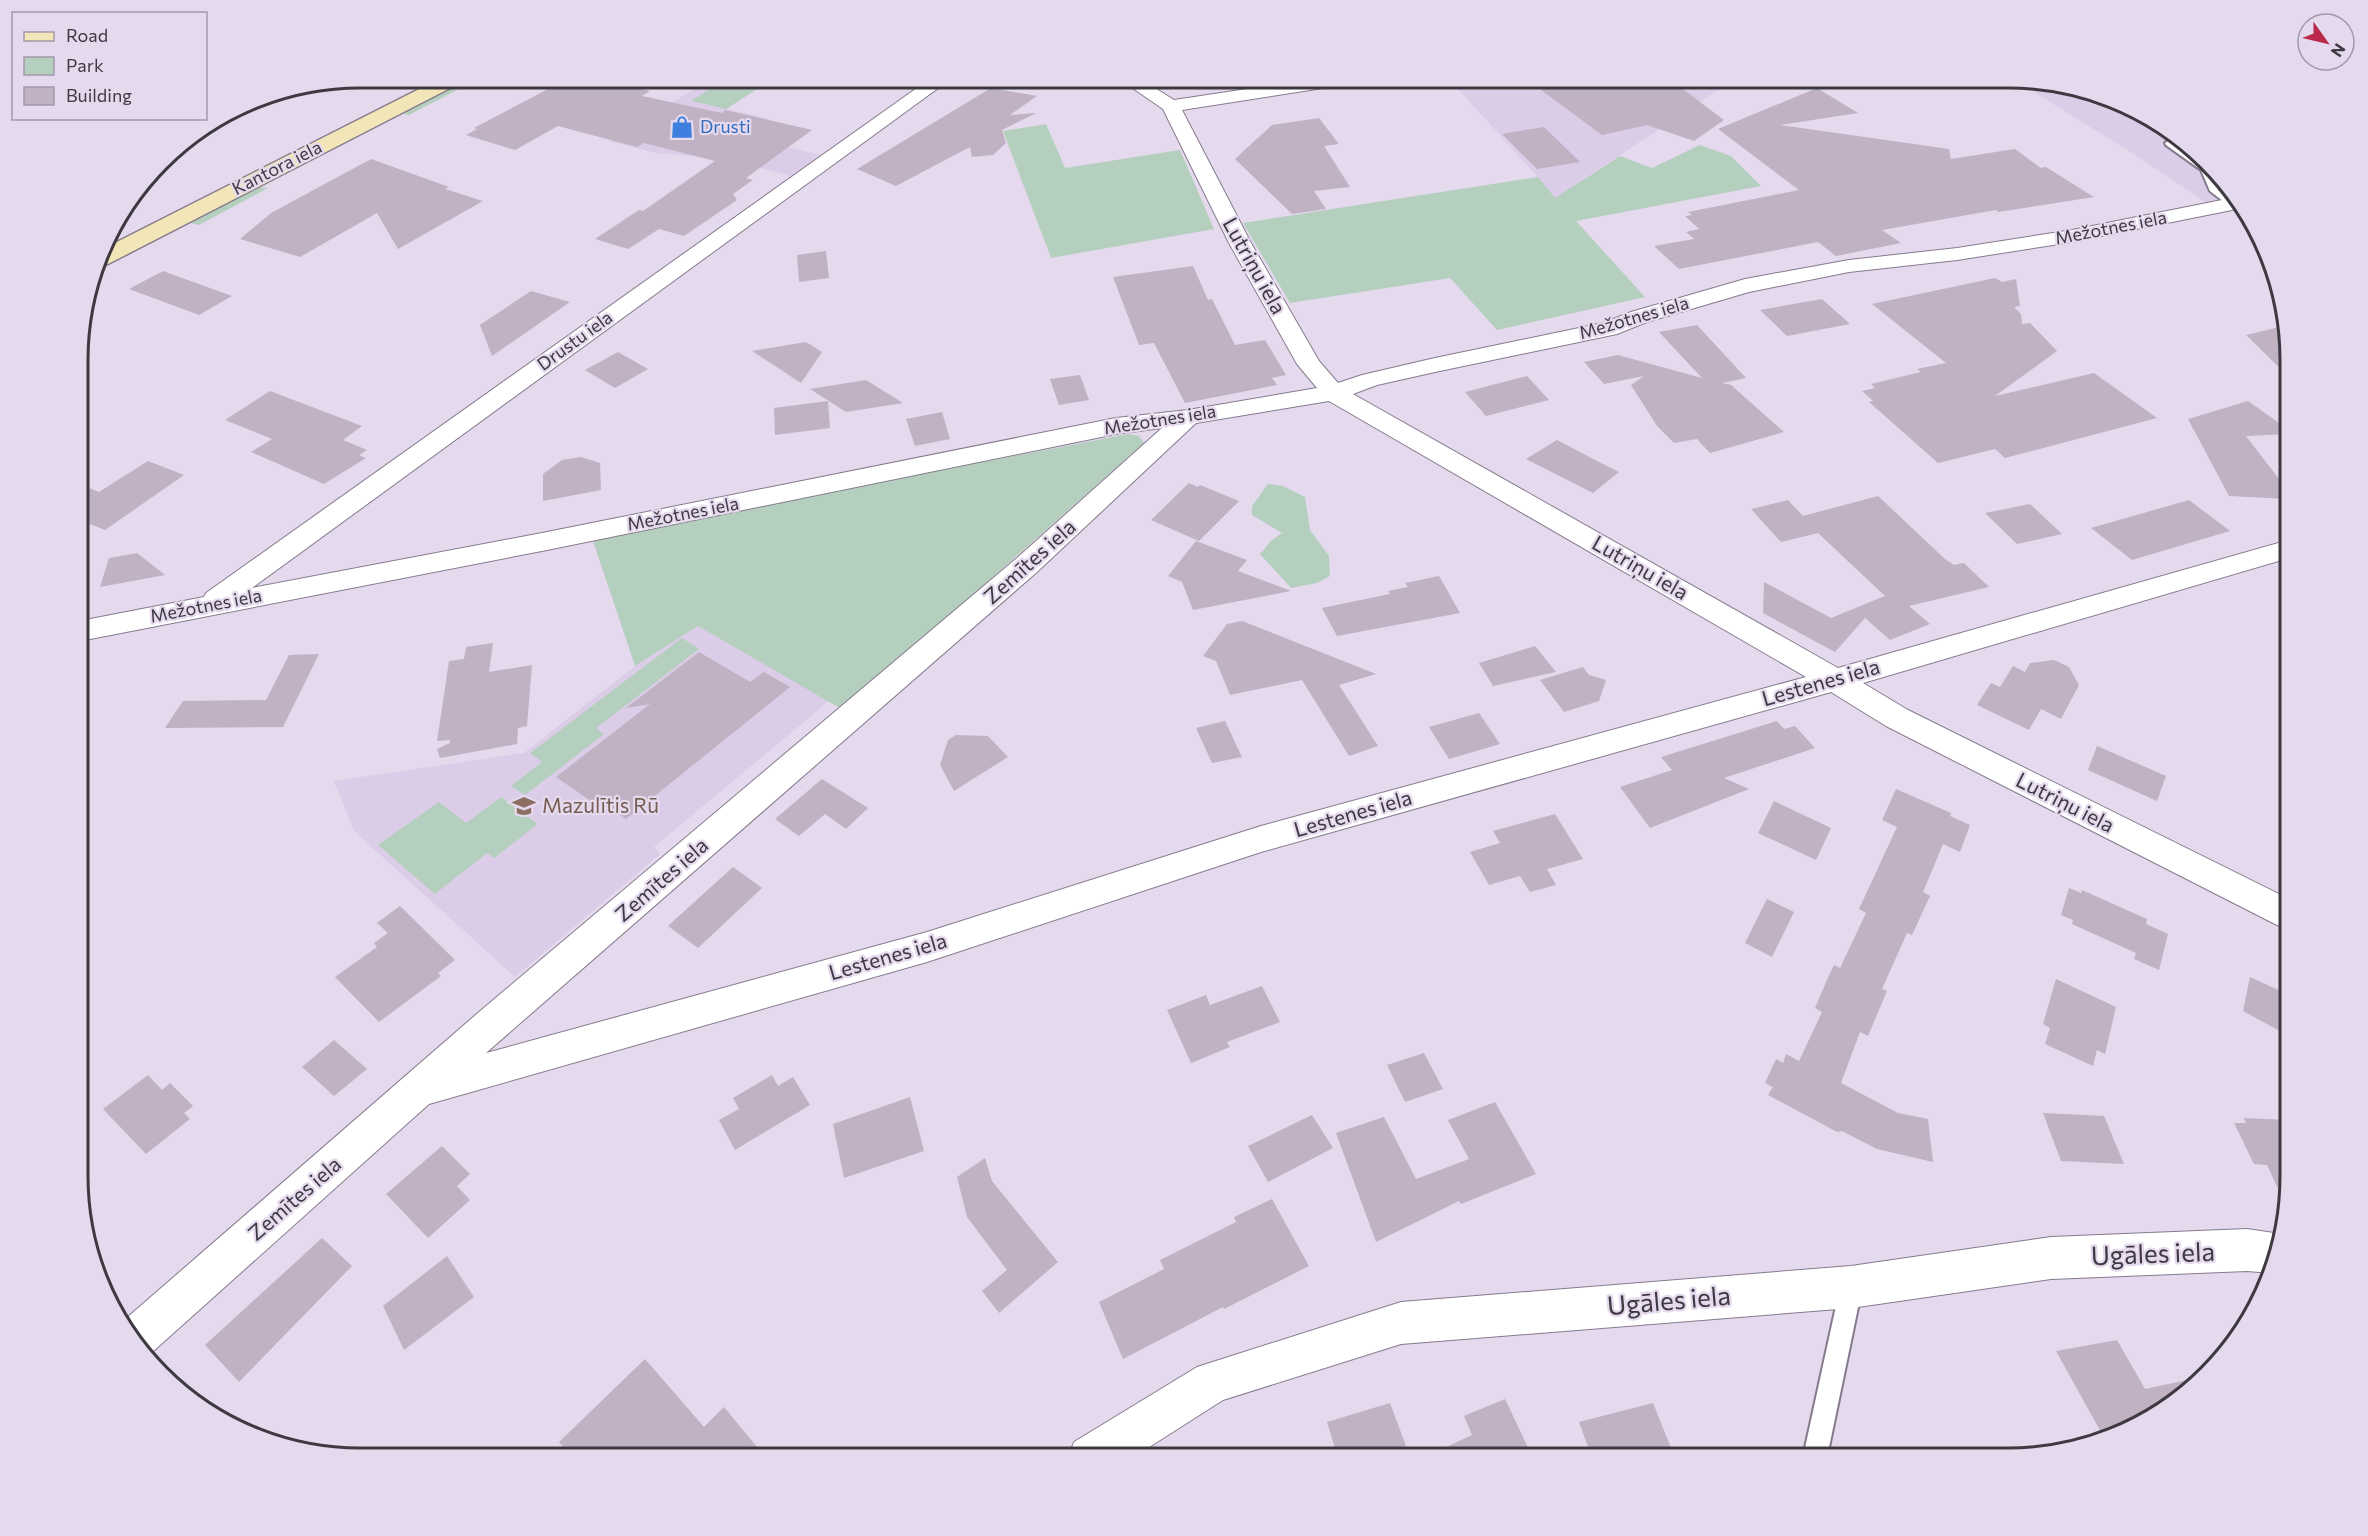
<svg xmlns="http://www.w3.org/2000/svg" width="2368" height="1536" viewBox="0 0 2368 1536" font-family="Commissioner,sans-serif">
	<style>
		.built { fill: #dbcce7 }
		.green { fill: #b5cfbe }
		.building { fill: #c0b1c3 }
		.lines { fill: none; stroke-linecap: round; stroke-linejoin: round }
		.lane-casing { stroke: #857b8d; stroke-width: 4 }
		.street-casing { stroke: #857b8d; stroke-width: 2 }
		.secondary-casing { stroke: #857b8d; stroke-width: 3 }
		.lane { fill: #fff; fill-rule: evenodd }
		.street { fill: #fff; fill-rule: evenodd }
		.secondary { fill: #f2e6b8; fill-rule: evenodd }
		.labels { text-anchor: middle; stroke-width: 4.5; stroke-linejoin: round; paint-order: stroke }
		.far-shop-label { font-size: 18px; fill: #366cbe; stroke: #e5d9ee; text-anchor: start }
		.far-street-label { font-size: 18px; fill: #3e3941; stroke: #e5d9ee }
		.street-label { font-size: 21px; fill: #3e3941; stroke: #e5d9ee }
		.education-label { font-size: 21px; fill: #785e54; stroke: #e5d9ee; text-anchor: start }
		.near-street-label { font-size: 26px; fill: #3e3941; stroke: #e5d9ee }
		.rim { fill: none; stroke: #3e3941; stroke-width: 3 }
	</style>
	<rect width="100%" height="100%" fill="#e5d9ee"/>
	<g class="built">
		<polygon points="712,78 774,78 727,109 770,119 747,137 829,157 799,178 726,159 655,153 609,141"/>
		<polygon points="1448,78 1730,78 1733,80 1554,199 1538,177"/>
		<polygon points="2065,86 2081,88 2164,125 2234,199 2210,205 2126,149 2032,91"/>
		<polygon points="698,626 829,701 654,847 660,854 515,977 354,831 334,781 524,753 635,666"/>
	</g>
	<g class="green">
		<polygon points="470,78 480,78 409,115 405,114 405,112"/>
		<polygon points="727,78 774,78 726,109 691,101"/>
		<polygon points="1046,124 1065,168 1180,150 1214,229 1051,258 1003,131"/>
		<polygon points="1700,145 1731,156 1761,186 1576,221 1645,297 1497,330 1450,278 1290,303 1243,223 1538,177 1555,198 1620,156 1652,168"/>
		<polygon points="258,187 268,188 199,225 190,223"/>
		<polygon points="1128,434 1139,436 1144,443 843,710 698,626 635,666 592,538"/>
		<polygon points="1268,484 1283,486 1305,497 1310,530 1329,556 1330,576 1317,583 1291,588 1260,554 1271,541 1282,533 1252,515 1252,506"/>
		<polygon points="682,638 699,649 596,728 604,734 525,795 511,786 542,762 530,753"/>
		<polygon points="501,797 538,824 494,858 487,853 435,894 378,845 439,802 466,823"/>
	</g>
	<g class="building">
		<polygon points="569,78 594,78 650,91 642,96 722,113 725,110 812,130 746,178 753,180 733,194 737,200 684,236 659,229 628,249 595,239 639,210 643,211 715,161 644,143 637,147 558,126 515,150 466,135 477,129 474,128"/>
		<polygon points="1525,78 1668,78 1724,120 1694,141 1647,125 1602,135"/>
		<polygon points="991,88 1037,96 1010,115 1036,113 1002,130 1006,143 993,155 972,157 970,147 896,186 857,169"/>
		<polygon points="1817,88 1858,113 1780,125 1949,149 1951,159 2015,149 2041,168 2046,167 2094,197 1998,212 1996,210 1882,230 1901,243 1836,256 1818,242 1679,269 1654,246 1694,239 1686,232 1699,229 1685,216 1692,215 1688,212 1799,190 1718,129"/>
		<polygon points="1319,118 1339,144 1324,146 1350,187 1314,191 1326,209 1292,214 1235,159 1272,125"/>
		<polygon points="1544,127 1580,162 1537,169 1502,134"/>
		<polygon points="371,159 449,187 445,189 483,201 398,249 377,213 300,257 240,239 271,213"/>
		<polygon points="826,251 829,278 799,282 797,255"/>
		<polygon points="1193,266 1208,300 1212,299 1235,345 1265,340 1286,375 1272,378 1277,385 1185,403 1154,343 1139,345 1113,277"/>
		<polygon points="163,271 232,296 199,315 129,289"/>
		<polygon points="1995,278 2002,282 2016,279 2020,306 2014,307 2021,314 2022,324 2030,323 2057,351 1995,396 2094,373 2157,418 2005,458 1995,449 1938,463 1869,402 1873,401 1862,391 1875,388 1871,384 1921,372 1917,369 1946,363 1872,304"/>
		<polygon points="531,291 570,302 492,356 480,325"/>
		<polygon points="1822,299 1850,324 1787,336 1760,310"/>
		<polygon points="1697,325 1746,378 1722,383 1731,385 1784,432 1710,453 1697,439 1674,443 1657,426 1631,385 1644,376 1604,384 1584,362 1618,355 1702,378 1659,332"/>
		<polygon points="2284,326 2289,342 2289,377 2246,335"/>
		<polygon points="806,342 822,352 801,383 752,351"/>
		<polygon points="618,352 648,369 615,388 585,370"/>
		<polygon points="1080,375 1089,400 1059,405 1050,379"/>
		<polygon points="1527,376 1549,400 1486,416 1465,392"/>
		<polygon points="866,380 903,403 846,412 810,389"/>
		<polygon points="270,391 362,426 343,440 367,450 359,455 366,458 324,484 251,452 272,439 225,420"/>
		<polygon points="828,401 830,428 775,435 774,408"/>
		<polygon points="2248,401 2289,430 2289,434 2246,436 2289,492 2289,499 2229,496 2188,419"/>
		<polygon points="942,412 950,439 915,446 906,419"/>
		<polygon points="1557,440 1599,462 1619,472 1593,493 1526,459"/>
		<polygon points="581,457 600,463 601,490 543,501 543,474 562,460"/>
		<polygon points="148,461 184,475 105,530 80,520 80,484 99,492"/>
		<polygon points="1189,483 1198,487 1200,485 1239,501 1199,541 1151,520"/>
		<polygon points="1878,496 1945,559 1954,565 1964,563 1989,587 1909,606 1930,624 1890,640 1865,618 1835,652 1763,613 1764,582 1831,618 1885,596 1818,533 1781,542 1751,509 1788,500 1803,516"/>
		<polygon points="2189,500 2230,531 2132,560 2091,528"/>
		<polygon points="2030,504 2062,534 2017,544 1985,513"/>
		<polygon points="1196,541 1247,560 1238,571 1291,591 1193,610 1182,582 1168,576"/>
		<polygon points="137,553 165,575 100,587 109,558"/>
		<polygon points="1439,576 1460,613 1337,636 1322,608 1390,594 1388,591 1408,587 1405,583"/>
		<polygon points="1242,621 1376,674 1339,685 1378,746 1349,756 1302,680 1230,695 1216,661 1203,656 1227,624"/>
		<polygon points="493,643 489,672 532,665 527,726 518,728 517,744 440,758 437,749 450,743 450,740 437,741 449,661 464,659 466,647"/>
		<polygon points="1535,646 1556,672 1493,686 1479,663"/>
		<polygon points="699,652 750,682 764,672 790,687 626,819 609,807 604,810 556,777 650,704 626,708"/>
		<polygon points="319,654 283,727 165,728 183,701 266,700 289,655"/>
		<polygon points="2054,660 2069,667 2079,685 2061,719 2041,709 2029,730 1977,705 1991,683 2000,687 2013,666 2025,672 2030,663"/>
		<polygon points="1583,667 1589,675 1606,680 1599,701 1564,712 1540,680"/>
		<polygon points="1479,713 1500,744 1449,759 1429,727"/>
		<polygon points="1225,721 1242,757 1212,763 1196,728"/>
		<polygon points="1777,721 1784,729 1795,726 1815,748 1724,778 1749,789 1650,828 1620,787 1672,770 1661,757"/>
		<polygon points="956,735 988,736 1008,757 954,791 940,765 948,740"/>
		<polygon points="2097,746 2166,776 2157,801 2088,770"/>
		<polygon points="822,779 868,808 846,829 825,814 799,836 775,819"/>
		<polygon points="1896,789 1951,813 1950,816 1970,825 1960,852 1943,844 1923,892 1930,896 1912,935 1907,933 1882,989 1887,991 1868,1036 1860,1032 1841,1083 1898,1113 1928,1119 1933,1162 1877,1149 1842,1131 1837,1132 1768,1095 1773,1087 1765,1083 1776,1059 1783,1063 1786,1054 1799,1061 1822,1012 1815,1008 1826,982 1834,965 1840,968 1866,913 1859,909 1897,827 1882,820"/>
		<polygon points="1774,801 1831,828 1816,860 1758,833"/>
		<polygon points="1555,814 1583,859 1547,869 1556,885 1530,892 1520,876 1489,885 1470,852 1500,843 1493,831"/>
		<polygon points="733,867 762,888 698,948 668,926"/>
		<polygon points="2069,888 2081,893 2082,890 2147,919 2146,924 2168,934 2159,970 2134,959 2136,953 2072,924 2073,920 2061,915"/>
		<polygon points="1767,899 1794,912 1772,957 1745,943"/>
		<polygon points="400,906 455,960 438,973 441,976 379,1022 335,977 377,947 374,943 388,933 377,923"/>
		<polygon points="2250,977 2289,995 2289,1036 2243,1011"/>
		<polygon points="2056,979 2116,1007 2105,1054 2097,1050 2093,1066 2045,1044 2050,1028 2043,1024"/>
		<polygon points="1262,986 1280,1022 1227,1042 1230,1047 1191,1063 1167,1010 1206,995 1210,1005"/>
		<polygon points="334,1040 367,1069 334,1096 302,1067"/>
		<polygon points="1424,1053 1443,1089 1405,1102 1387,1065"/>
		<polygon points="148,1075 162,1090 170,1083 193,1106 184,1113 190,1119 146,1154 103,1109"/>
		<polygon points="772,1075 778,1086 793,1077 810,1105 735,1150 719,1120 739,1109 733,1098"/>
		<polygon points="910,1097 924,1151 844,1178 833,1124"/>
		<polygon points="1495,1102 1536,1174 1461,1204 1459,1201 1376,1242 1336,1133 1384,1117 1416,1179 1469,1159 1448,1120"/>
		<polygon points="2043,1113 2104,1116 2124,1164 2061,1161"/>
		<polygon points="1312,1115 1333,1148 1268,1182 1248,1146"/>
		<polygon points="2244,1118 2289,1120 2289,1194 2287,1208 2267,1165 2254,1164 2234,1123 2246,1123"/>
		<polygon points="442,1146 470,1174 457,1186 470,1200 428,1238 386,1194"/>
		<polygon points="985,1158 992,1181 1058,1262 999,1313 982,1291 1007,1270 967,1217 957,1177"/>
		<polygon points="1272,1199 1309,1266 1224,1309 1223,1307 1123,1359 1099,1302 1164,1269 1160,1260 1236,1222 1234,1217"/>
		<polygon points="322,1238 352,1266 239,1382 205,1345"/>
		<polygon points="447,1256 474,1297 404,1350 383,1306"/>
		<polygon points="2117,1340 2145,1389 2192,1379 2149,1420 2102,1434 2056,1351"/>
		<polygon points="645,1359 704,1427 724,1407 766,1458 572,1458 559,1442"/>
		<polygon points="1505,1399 1533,1458 1423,1458 1472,1435 1464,1416"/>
		<polygon points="1390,1403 1406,1446 1392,1451 1394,1458 1338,1458 1327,1422"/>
		<polygon points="1653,1403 1675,1458 1592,1458 1579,1422"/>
	</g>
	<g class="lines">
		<g class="lane-casing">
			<g id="lane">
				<path d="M2170,140C2191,148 2206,170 2219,187C2223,193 2232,198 2237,203L2236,205H2228L2210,191L2201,170L2166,145L2165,143Z"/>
				<polygon points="1851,1277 1859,1280 1862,1288 1827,1457 1803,1457 1840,1288 1843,1280"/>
			</g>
		</g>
		<g class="street-casing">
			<g id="street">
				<path d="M931,78H952L252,588L547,532L1116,418L1188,410L1317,388L1297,364L1229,243L1163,109L1118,78H1139L1174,100L1320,78H1364L1361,82L1355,83L1182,110L1251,243L1319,361L1338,383L1362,375L1435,358L1603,323L1631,312L1745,279L1849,260L1957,248L2072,230L2232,198L2242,208L2072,242L1957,260L1849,272L1749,292L1647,322L1617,334L1435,372L1377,385L1353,394L1838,668L2289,540V558L1863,683L1908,710L2289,899V929L2277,925L1886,726L1831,692L1261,852L927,962L429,1104L149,1355L125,1332L122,1322L479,1012L1017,558L1162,428L1116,434L547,550L80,641V621L204,597L206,593ZM1329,401L1806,677L1261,826L927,932L486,1053L1037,572L1196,423Z"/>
				<polygon points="2247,1229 2281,1234 2272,1273 2247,1271 2051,1279 1851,1308 1401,1344 1223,1400 1132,1458 1068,1458 1074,1442 1197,1367 1401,1302 1851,1266 2051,1237"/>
			</g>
		</g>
		<g class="secondary-casing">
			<polygon id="secondary" points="441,78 464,78 462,82 108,264 98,265 103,249"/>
		</g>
		<use href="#lane" class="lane"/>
		<use href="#street" class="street"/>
		<use href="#secondary" class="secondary"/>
	</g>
	<defs>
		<g id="shop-bare" transform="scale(1.8)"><path d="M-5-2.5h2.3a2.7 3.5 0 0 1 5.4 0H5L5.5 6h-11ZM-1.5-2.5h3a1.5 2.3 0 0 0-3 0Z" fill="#3f7fe0" stroke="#e5d9ee" stroke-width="2.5" paint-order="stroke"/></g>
		<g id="school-bare" transform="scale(1.8)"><path d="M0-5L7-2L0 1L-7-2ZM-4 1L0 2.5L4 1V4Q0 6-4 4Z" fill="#8d6e63" stroke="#e5d9ee" stroke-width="2.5" paint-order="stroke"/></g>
	</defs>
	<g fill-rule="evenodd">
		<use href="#shop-bare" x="682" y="127"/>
		<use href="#school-bare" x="524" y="806"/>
	</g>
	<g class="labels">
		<g class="far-shop-label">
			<text x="700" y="133">Drusti</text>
		</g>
		<g class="far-street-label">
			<text transform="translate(277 168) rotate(-27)" y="6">Kantora iela</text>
			<text transform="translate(2111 228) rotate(-11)" y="6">Mežotnes iela</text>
			<text transform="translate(1634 318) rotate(-16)" y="6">Mežotnes iela</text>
			<text transform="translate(575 341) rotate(-36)" y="6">Drustu iela</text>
			<text transform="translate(1160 420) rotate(-9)" y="6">Mežotnes iela</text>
			<text transform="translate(683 514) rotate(-11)" y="6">Mežotnes iela</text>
			<text transform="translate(206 606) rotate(-11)" y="6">Mežotnes iela</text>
		</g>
		<g class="street-label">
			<text transform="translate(1254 266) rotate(61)" y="7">Lutriņu iela</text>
			<text transform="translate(1030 562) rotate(-42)" y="7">Zemītes iela</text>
			<text transform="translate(1640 568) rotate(30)" y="7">Lutriņu iela</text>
			<text transform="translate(1821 683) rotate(-16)" y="7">Lestenes iela</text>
			<text transform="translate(2065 803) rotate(27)" y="7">Lutriņu iela</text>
			<text transform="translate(1353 814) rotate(-16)" y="7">Lestenes iela</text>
			<text transform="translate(662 880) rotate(-41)" y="7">Zemītes iela</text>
			<text transform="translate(888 957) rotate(-16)" y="7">Lestenes iela</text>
			<text transform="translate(295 1199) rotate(-41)" y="7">Zemītes iela</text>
		</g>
		<g class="education-label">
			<text x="542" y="813">Mazulītis Rū</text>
		</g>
		<g class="near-street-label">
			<text transform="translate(2153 1254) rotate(-2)" y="9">Ugāles iela</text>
			<text transform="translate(1669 1301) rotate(-5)" y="9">Ugāles iela</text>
		</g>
	</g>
	<path d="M0 0H2368V1536H0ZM360 88H2008A272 272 0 0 1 2280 360V1176A272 272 0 0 1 2008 1448H360A272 272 0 0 1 88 1176V360A272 272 0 0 1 360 88Z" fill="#e5d9ee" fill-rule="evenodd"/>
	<path class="rim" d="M360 88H2008A272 272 0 0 1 2280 360V1176A272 272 0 0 1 2008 1448H360A272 272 0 0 1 88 1176V360A272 272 0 0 1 360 88Z"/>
	<rect x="12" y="12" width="195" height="108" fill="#e5d9ee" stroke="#a299a9" stroke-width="1.5"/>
	<rect x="24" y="32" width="30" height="9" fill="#f2e6b8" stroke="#a299a9" stroke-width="1.5"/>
	<text x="66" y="42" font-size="18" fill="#3e3941">Road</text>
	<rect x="24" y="57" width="30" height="18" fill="#b5cfbe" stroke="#a299a9" stroke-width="1.5"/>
	<text x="66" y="72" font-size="18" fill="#3e3941">Park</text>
	<rect x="24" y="87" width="30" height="18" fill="#c0b1c3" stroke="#a299a9" stroke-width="1.5"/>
	<text x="66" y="102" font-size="18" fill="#3e3941">Building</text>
	<g transform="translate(2326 42) rotate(124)"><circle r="28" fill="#e5d9ee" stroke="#a299a9" stroke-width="1.5"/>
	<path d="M0-4.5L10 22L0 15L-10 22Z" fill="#ba294a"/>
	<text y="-9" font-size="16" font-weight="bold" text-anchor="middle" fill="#3e3941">N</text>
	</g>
</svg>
